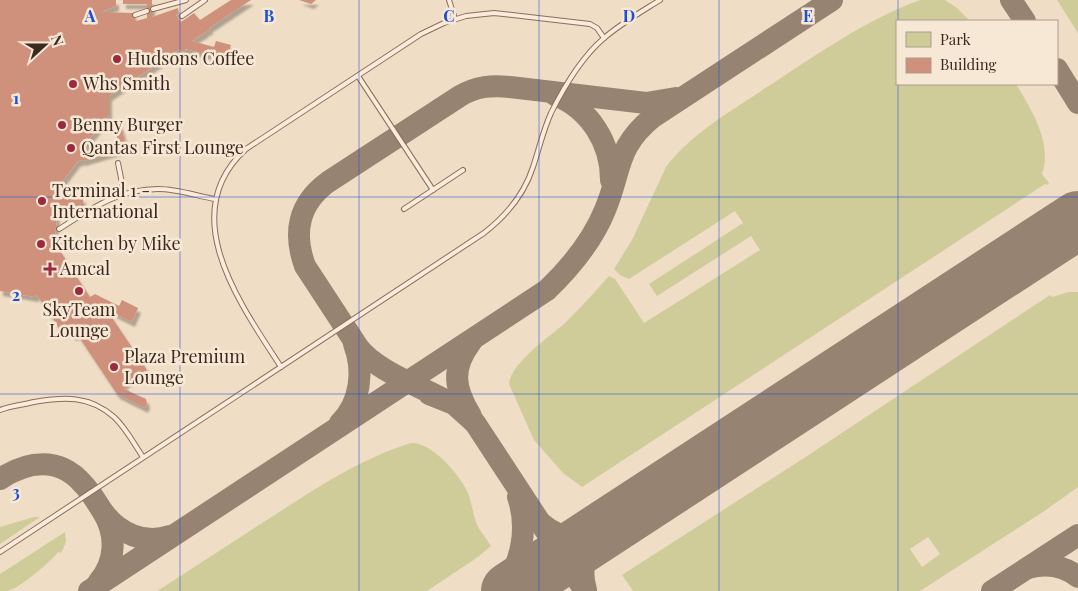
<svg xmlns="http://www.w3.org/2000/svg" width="1078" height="591" viewBox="0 0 1078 591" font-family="'Playfair Display',serif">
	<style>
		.green { fill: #cfcc9a; fill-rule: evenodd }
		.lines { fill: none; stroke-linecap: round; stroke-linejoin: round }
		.taxiway { stroke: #968372; stroke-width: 22 }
		.runway { stroke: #968372; stroke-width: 58 }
		.building { fill: #cf917b; filter: url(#shadow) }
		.lane-casing { stroke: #8c6d5b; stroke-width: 6 }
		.lane { stroke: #faebda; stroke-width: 4 }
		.grid { fill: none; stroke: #1d4ed8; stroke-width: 1; stroke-opacity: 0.55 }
		.poi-dot { fill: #9d293d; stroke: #f7e8d6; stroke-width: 2 }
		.labels { text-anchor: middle; stroke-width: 5; stroke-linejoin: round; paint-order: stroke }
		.poi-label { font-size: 18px; fill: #3c291f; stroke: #f7e8d6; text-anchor: start }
		.grid-label { font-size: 16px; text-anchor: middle; font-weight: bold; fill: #1d4ed8; stroke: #f7e8d6; stroke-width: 5; stroke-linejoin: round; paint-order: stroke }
	</style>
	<defs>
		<filter id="shadow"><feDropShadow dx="3" dy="5" stdDeviation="1" flood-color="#0004"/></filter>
	</defs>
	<rect width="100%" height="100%" fill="#f0ddc6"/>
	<g class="green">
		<path d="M920,0H945L957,8L970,21H897V84H1016C1031,109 1053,143 1042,174L1049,183L1047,185L1045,184L582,487L563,473L534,440L509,384C511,362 550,337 566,322C581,307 595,292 609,276L615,279L644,323L760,250L751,236L657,296L649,284L743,223L735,211L629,279L620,275L614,269L632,240L666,167C690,135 728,113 761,91C812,58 863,21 920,0Z"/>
		<polygon points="1057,0 1078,0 1078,33"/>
		<path d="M1069,292H1078V487L1043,512L920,591H633L622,575L804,458L1050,295L1052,297ZM928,537L940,554L922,567L910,549Z"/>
		<path d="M411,443C432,442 460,475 468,493C472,503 473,516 478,527C482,533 487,540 491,546L478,557L427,591H157C195,567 232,542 270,518C315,489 359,459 411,443Z"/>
		<polygon points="34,517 40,517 0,544 0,527"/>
		<path d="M65,532L66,542L61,553L58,552C52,561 18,589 8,591C5,591 3,591 0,591V574Z"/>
	</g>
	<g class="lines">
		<g class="taxiway">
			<polyline points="1011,0 1025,21"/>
			<polyline points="1057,69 1078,103"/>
			<path d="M555,95C590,109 611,143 611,180"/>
			<polyline points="1039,243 1064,226 1078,208"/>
			<path d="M1007,267C1030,252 1050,243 1078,243"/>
			<polyline points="429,394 454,404 475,423 585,591"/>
			<path d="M443,399C417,385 375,370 358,347L305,266C293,233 298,204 328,182L460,96C477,86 492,85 510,87L646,103L676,98"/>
			<path d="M471,416C454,388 451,369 471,342"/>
			<path d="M340,423C361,402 364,370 354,344"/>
			<path d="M0,479C27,461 59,456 83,484C91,492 97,503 103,512"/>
			<path d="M541,523C568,546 590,538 616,520"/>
			<path d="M1028,568C1046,563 1063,565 1078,577"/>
			<path d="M98,583C116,562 117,535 103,512C119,533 144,545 170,536"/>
			<path d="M586,590C579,566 586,543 607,529"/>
			<path d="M89,591L547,290C571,267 592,242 605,210C622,170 615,148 653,117L832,0"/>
			<path d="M502,591C521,564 529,529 518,497"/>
			<polyline points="520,591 530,580 566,554"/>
			<polyline points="992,591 1078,535"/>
		</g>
		<polyline class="runway" points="510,591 1078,220"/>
	</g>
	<g class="building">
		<polygon points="0,0 116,0 116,6 103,11 102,12 133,13 136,21 147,18 147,4 123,4 123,0 152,0 152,17 178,8 179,14 176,15 181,22 194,13 200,20 231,0 251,0 209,28 210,30 208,31 206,30 206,32 192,41 214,47 216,41 231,45 227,60 186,49 182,52 180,49 109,96 109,115 91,137 84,151 118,141 114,126 120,124 127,148 83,161 81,160 79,162 78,161 62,182 83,199 83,209 57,214 55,237 59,238 57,246 90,297 95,294 119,306 122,300 138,308 132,322 95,304 98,309 109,313 147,370 124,384 126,387 124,389 146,399 147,404 145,408 117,394 77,334 73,336 69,330 63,334 37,295 35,297 0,291"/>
		<polygon points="299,0 316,0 311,4"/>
	</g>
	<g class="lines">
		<g class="lane-casing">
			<g id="lane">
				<polyline points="449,0 455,19"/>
				<polyline points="153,9 186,0"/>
				<polyline points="135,15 147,11"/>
				<polyline points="182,16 205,0"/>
				<polyline points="358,76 433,190"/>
				<polyline points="118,163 124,193"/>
				<polyline points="404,209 463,170"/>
				<path d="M59,229C91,209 118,189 158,189C177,189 197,196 215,199"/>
				<path d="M281,367C241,305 174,214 246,149L421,34L444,23L466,16L494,13L590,24L597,28L604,38"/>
				<path d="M0,410C11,406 22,405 34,402C64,397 89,395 114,417C126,428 134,444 143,457"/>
				<path d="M0,552L484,233C506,216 524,195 533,167C539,149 543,131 551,113C564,87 581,58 603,39C620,24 641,12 660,0"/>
			</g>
		</g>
		<use href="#lane" class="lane"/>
	</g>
	<path class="grid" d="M180,0V591M359,0V591M539,0V591M719,0V591M898,0V21M898,84V591M0,197H1078M0,394H1078"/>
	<g class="poi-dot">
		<circle cx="117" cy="59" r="5"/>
		<circle cx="73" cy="84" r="5"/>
		<circle cx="62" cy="125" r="5"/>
		<circle cx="71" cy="148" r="5"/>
		<circle cx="42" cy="201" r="5"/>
		<circle cx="41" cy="244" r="5"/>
		<path d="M47.5 261.5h5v5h5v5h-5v5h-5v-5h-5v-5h5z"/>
		<circle cx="79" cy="291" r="5"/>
		<circle cx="114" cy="367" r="5"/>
	</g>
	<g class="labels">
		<g class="poi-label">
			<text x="127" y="65">Hudsons Coffee</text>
			<text x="83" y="90">Whs Smith</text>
			<text x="72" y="131">Benny Burger</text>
			<text x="81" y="154">Qantas First Lounge</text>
			<text x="52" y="197">Terminal 1 -<tspan x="52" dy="21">International</tspan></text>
			<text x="51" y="250">Kitchen by Mike</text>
			<text x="60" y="275">Amcal</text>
			<text x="79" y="316" text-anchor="middle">SkyTeam<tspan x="79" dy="21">Lounge</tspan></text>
			<text x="124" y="363">Plaza Premium<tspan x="124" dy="21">Lounge</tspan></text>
		</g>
	</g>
	<g class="grid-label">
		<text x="90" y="22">A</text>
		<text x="269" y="22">B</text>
		<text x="449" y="22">C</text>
		<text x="629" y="22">D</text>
		<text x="808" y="22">E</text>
		<text x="16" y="104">1</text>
		<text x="16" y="301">2</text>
		<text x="16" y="498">3</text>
	</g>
	<rect x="896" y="20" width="162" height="65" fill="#f7e8d6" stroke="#ac9c8d"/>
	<rect x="906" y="32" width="25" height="15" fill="#cfcc9a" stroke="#ac9c8d"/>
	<text x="940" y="45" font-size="15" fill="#3c291f">Park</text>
	<rect x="906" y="58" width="25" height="15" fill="#cf917b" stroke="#ac9c8d"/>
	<text x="940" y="70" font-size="15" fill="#3c291f">Building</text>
	<g transform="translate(45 45) rotate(69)" stroke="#f7e8d6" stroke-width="4" paint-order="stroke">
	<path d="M0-4L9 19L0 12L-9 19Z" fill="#3c291f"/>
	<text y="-8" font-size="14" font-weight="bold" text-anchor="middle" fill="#3c291f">N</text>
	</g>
</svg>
